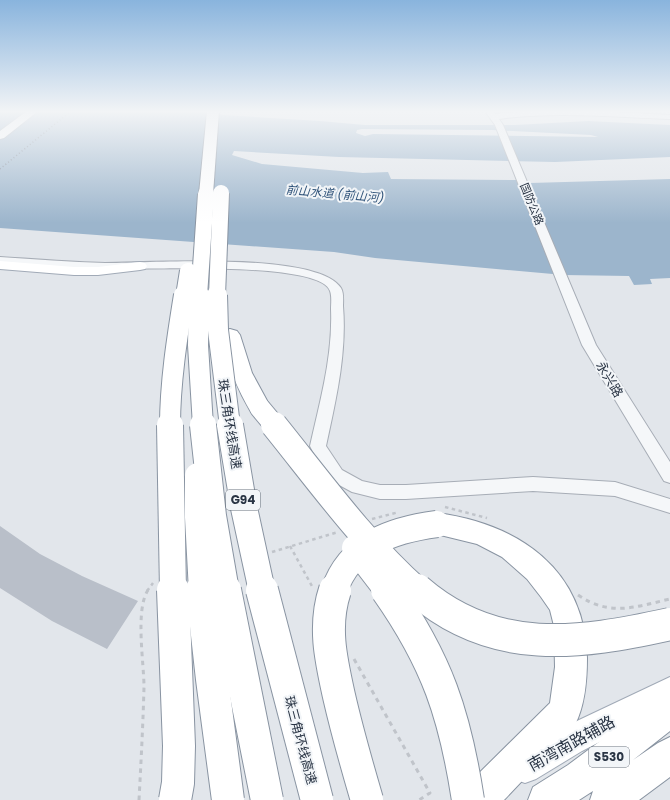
<svg xmlns="http://www.w3.org/2000/svg" width="670" height="800" viewBox="0 0 670 800" font-family="Poppins,'Noto Sans SC',sans-serif">
	<style>
		.water { fill: #9cb5cc; fill-rule: evenodd }
		.building { fill: #b9bfc9 }
		.lines { fill: none; stroke-linecap: round; stroke-linejoin: round }
		.minor-casing { stroke: #a7adb6; stroke-width: 2 }
		.major-casing { stroke: #a1aab7; stroke-width: 2 }
		.highway-casing { stroke: #8994a2; stroke-width: 2 }
		.path-far1 { stroke: #c0c4ca; stroke-width: 2.5; stroke-dasharray: 3.5 3.5; stroke-linecap: butt }
		.path { stroke: #c0c4ca; stroke-width: 3; stroke-dasharray: 4.5 4.5; stroke-linecap: butt }
		.minor { fill: #f5f7f9; fill-rule: evenodd }
		.major { fill: #fff; fill-rule: evenodd }
		.highway { fill: #fff; fill-rule: evenodd }
		.rail { stroke: #7b8695; stroke-width: 1.5; stroke-dasharray: 1 2.5; stroke-linecap: butt }
		.highway-bridge-far3-casing { stroke: #8994a2; stroke-width: 18; stroke-linecap: butt }
		.highway-bridge-far2-casing { stroke: #8994a2; stroke-width: 22; stroke-linecap: butt }
		.highway-bridge-far1-casing { stroke: #8994a2; stroke-width: 28; stroke-linecap: butt }
		.highway-bridge-casing { stroke: #8994a2; stroke-width: 34; stroke-linecap: butt }
		.highway-bridge-far3 { stroke: #fff; stroke-width: 16 }
		.highway-bridge-far2 { stroke: #fff; stroke-width: 20 }
		.highway-bridge-far1 { stroke: #fff; stroke-width: 26 }
		.highway-bridge { stroke: #fff; stroke-width: 32 }
		.labels { text-anchor: middle; stroke-width: 4; stroke-linejoin: round; paint-order: stroke }
		.far-street-label { font-size: 11px; fill: #293444; stroke: #f2f5f8 }
		.far-water-label { font-size: 12px; font-style: italic; fill: #31547a; stroke: #f2f5f8 }
		.shield { fill: #f2f5f8; stroke: #656e7a; stroke-width: 1 }
		.shield-label { font-size: 12px; font-weight: bold; fill: #293444 }
		.street-label { font-size: 13px; fill: #293444; stroke: #f2f5f8 }
		.near-street-label { font-size: 16px; fill: #293444; stroke: #f2f5f8 }
	</style>
	<rect width="100%" height="100%" fill="#e2e6eb"/>
	<path class="water" d="M0,111H211L223,115L320,121L365,125H515L588,121L670,125V157L555,162L339,157L234,151L232,155L262,164L363,173L388,172L391,179L516,180L530,183L670,179V278L650,279L652,284L634,285L629,276L564,275L375,258L334,252L0,228ZM362,129L492,130L591,135L598,137L373,134L365,136L356,133L357,130Z"/>
	<polygon class="building" points="0,526 40,554 82,576 138,601 107,649 52,621 0,588"/>
	<g class="lines">
		<g class="minor-casing">
			<g id="minor">
				<path d="M485,111H493L495,114C553,107 612,112 670,115V119C613,117 555,111 499,119L503,125L596,345L670,462V483L664,481L582,345L495,125Z"/>
				<path d="M0,257C35,259 70,262 105,263C150,263 317,251 341,288C344,293 343,301 343,306C347,353 336,400 326,446L342,470L362,481L380,485H406L533,477L615,482L670,499V513L615,496L533,491L406,499H380L352,492L330,480L321,468L310,446C320,401 333,356 331,309C331,304 332,296 330,291C320,260 138,270 106,269C70,269 35,265 0,263Z"/>
			</g>
		</g>
		<g class="major-casing">
			<g id="major">
				<polygon points="27,111 38,111 4,138 0,139 0,131"/>
				<polygon points="0,261 74,267 98,267 140,262 145,263 147,266 145,269 140,270 98,275 74,275 0,269"/>
				<polygon points="670,677 670,706 582,751 536,779 525,783 514,779 510,768 514,757 560,729"/>
			</g>
		</g>
		<g class="highway-casing">
			<g id="highway">
				<polygon points="207,111 219,111 213,194 211,197 206,198 201,197 199,194"/>
				<path d="M230,329L237,331L240,335L252,373L271,408L268,414L260,416L252,414C237,389 227,363 220,335L223,331Z"/>
				<path d="M437,513C519,524 585,569 587,658C587,681 585,705 575,725C570,733 562,739 556,745C539,763 521,782 504,800H470L467,793L472,780L550,703L555,667L554,626L550,610L541,597L527,579L502,557L477,544L428,532L424,524L428,516Z"/>
				<polygon points="670,693 670,731 633,760 658,743 670,737 670,777 639,800 590,800 593,791 579,800 528,800 533,787 568,765 658,698"/>
			</g>
		</g>
		<g class="path-far1">
			<polyline points="445,507 487,518"/>
			<polyline points="372,519 399,512"/>
			<polyline points="290,546 313,588"/>
			<polyline points="272,552 338,532"/>
			<polyline points="147,591 153,583"/>
		</g>
		<g class="path">
			<path d="M578,595C610,617 635,607 670,599"/>
			<polyline points="354,659 430,793 419,800"/>
			<path d="M139,800C141,762 143,725 144,687C144,663 135,610 148,590"/>
		</g>
		<use href="#minor" class="minor"/>
		<use href="#major" class="major"/>
		<use href="#highway" class="highway"/>
		<polyline class="rail" points="0,169 71,111"/>
		<g class="highway-bridge-far3-casing">
			<g id="highway-bridge-far3">
				<polyline points="184,296 188,271"/>
				<polyline points="199,296 206,194"/>
				<polyline points="217,296 221,193"/>
			</g>
		</g>
		<g class="highway-bridge-far2-casing">
			<g id="highway-bridge-far2">
				<polyline points="199,295 198,345 203,426"/>
				<polyline points="217,295 218,330 230,426"/>
				<polyline points="260,408 275,426"/>
				<path d="M170,426C170,383 177,338 184,295"/>
			</g>
		</g>
		<g class="highway-bridge-far1-casing">
			<g id="highway-bridge-far1">
				<polyline points="170,425 173,591"/>
				<polyline points="203,425 213,516 226,591"/>
				<polyline points="230,425 244,508 262,591"/>
				<path d="M274,425C320,482 363,542 418,591"/>
				<polyline points="198,476 198,517 202,591"/>
				<polyline points="355,548 388,591"/>
				<path d="M334,591C350,544 392,530 437,524"/>
			</g>
		</g>
		<g class="highway-bridge-casing">
			<g id="highway-bridge">
				<polyline points="173,590 179,746 178,783 175,800"/>
				<polyline points="202,590 212,679 228,800"/>
				<polyline points="225,590 267,800"/>
				<polyline points="262,590 317,800"/>
				<path d="M335,590C323,626 331,660 339,696C347,731 357,766 367,800"/>
				<path d="M387,590C437,661 455,715 468,800"/>
				<path d="M417,590C494,657 579,644 670,624"/>
			</g>
		</g>
		<use href="#highway-bridge-far3" class="highway-bridge-far3"/>
		<use href="#highway-bridge-far2" class="highway-bridge-far2"/>
		<use href="#highway-bridge-far1" class="highway-bridge-far1"/>
		<use href="#highway-bridge" class="highway-bridge"/>
	</g>
	<linearGradient id="sky" x2="0" y2="1"><stop stop-color="#89b4dd"/><stop offset="0.5" stop-color="#f2f4f6"/><stop offset="1" stop-color="#f2f4f6" stop-opacity="0"/></linearGradient>
	<rect width="670" height="223" fill="url(#sky)"/>
	<g class="labels">
		<g class="far-street-label">
			<text transform="translate(532 204) rotate(68)" y="4">国防公路</text>
		</g>
		<g class="far-water-label">
			<text transform="translate(335 194) rotate(5)" y="4">前山水道 (前山河)</text>
		</g>
		<g class="shield">
			<rect x="226" y="490" width="34" height="20" rx="3"/>
			<rect x="589" y="747" width="40" height="20" rx="3"/>
		</g>
		<g class="shield-label">
			<text x="243" y="504">G94</text>
			<text x="609" y="761">S530</text>
		</g>
		<g class="street-label">
			<text transform="translate(610 379) rotate(59)" y="5">永兴路</text>
			<text transform="translate(230 424) rotate(81)" y="5">珠三角环线高速</text>
			<text transform="translate(301 740) rotate(75)" y="5">珠三角环线高速</text>
		</g>
		<g class="near-street-label">
			<text transform="translate(571 743) rotate(-29)" y="6">南湾南路辅路</text>
		</g>
	</g>
</svg>
